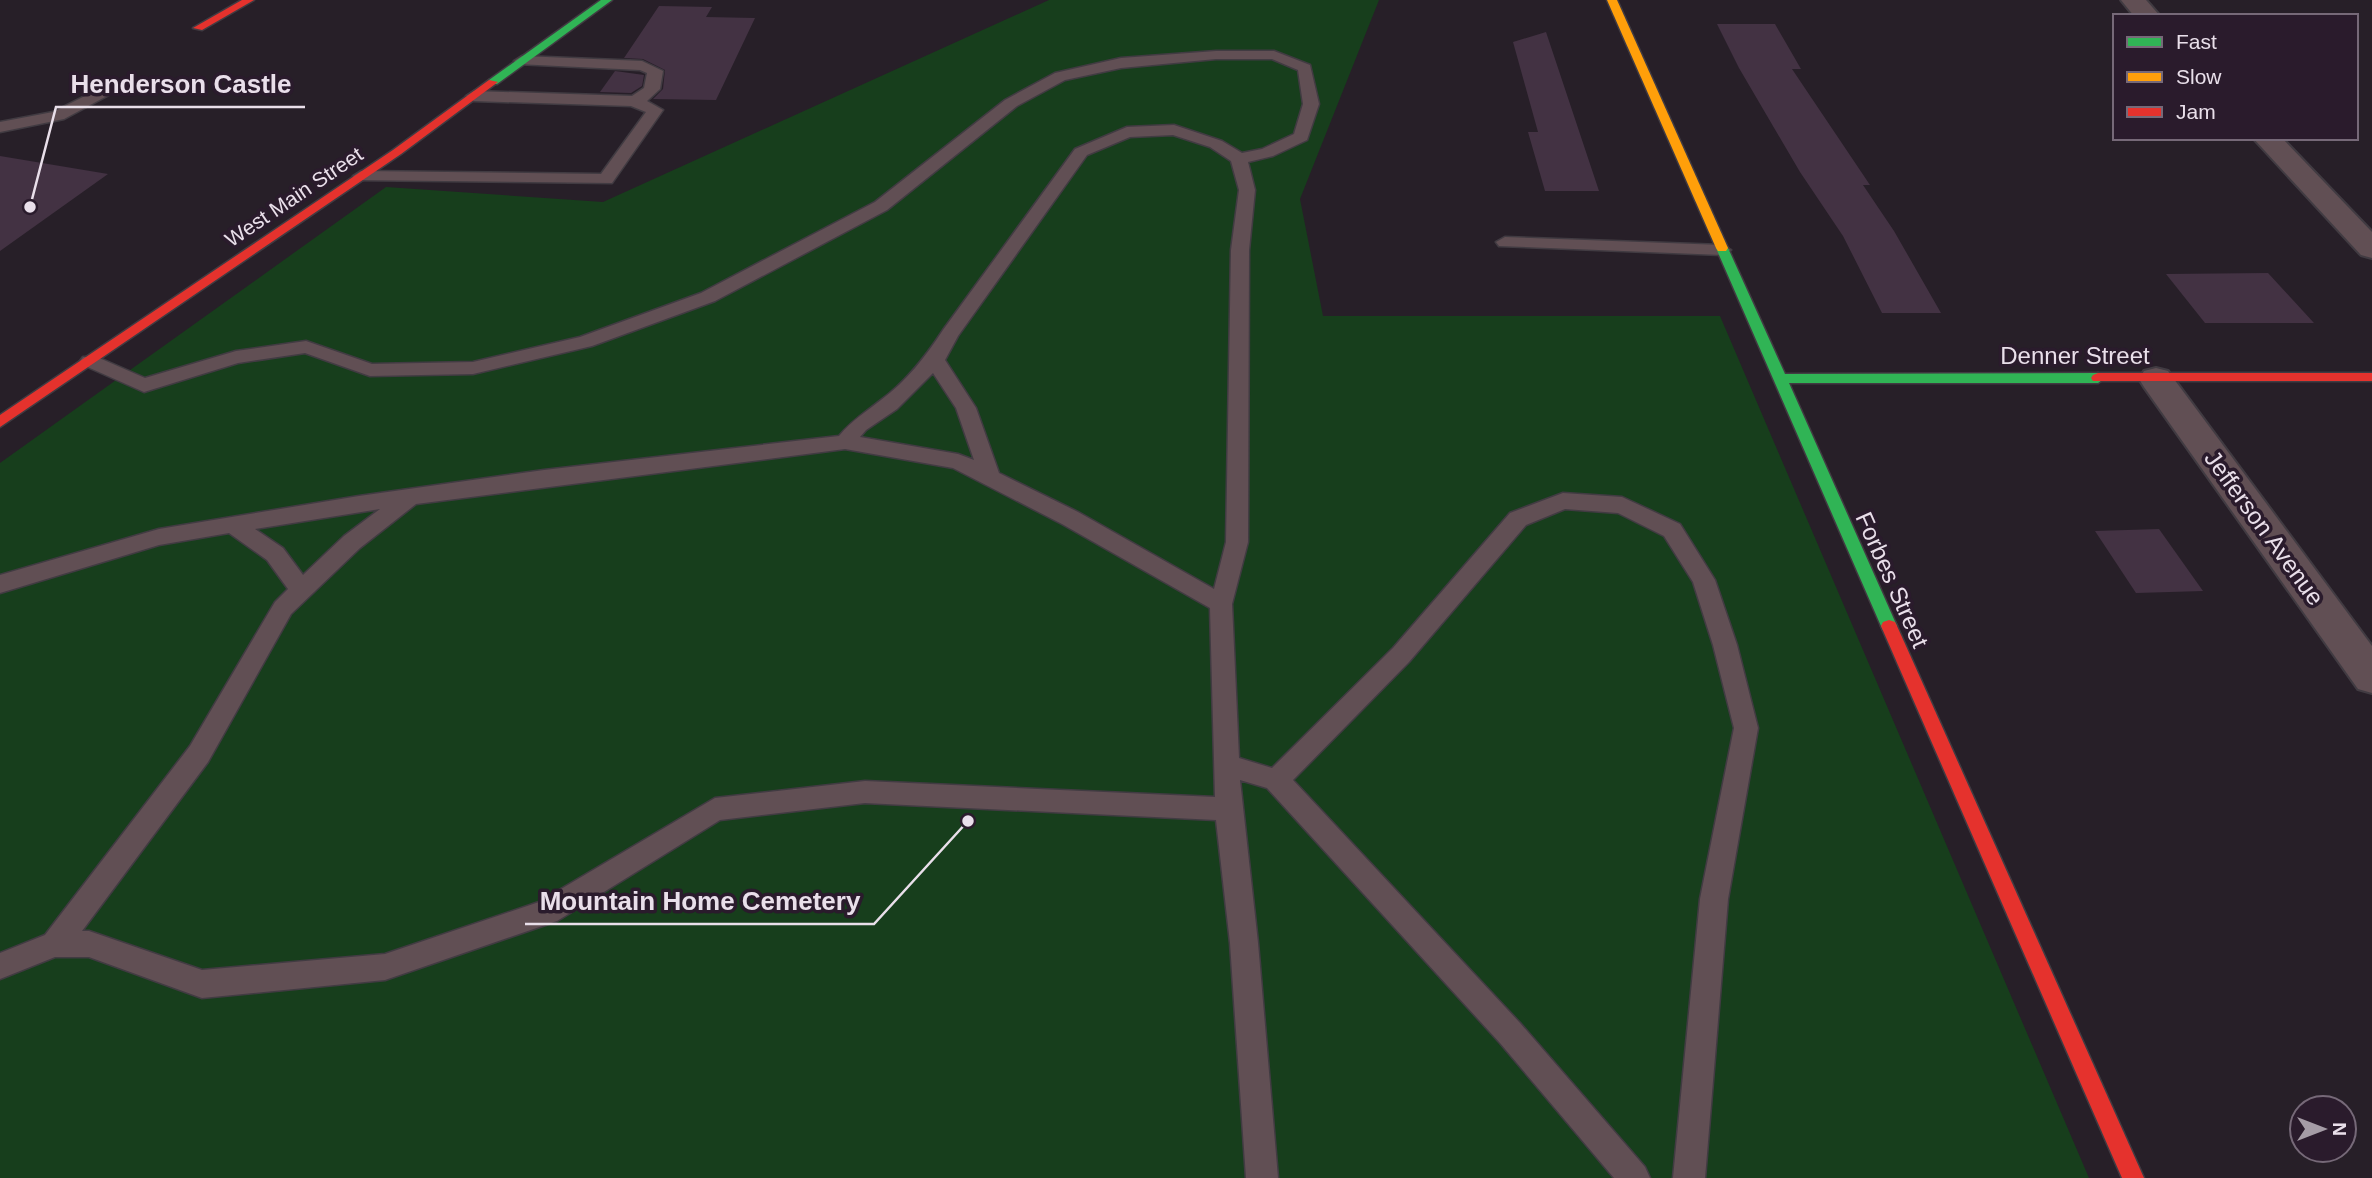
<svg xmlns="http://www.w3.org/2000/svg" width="2372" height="1178" viewBox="0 0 2372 1178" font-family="Helvetica,sans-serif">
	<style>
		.green { fill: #173e1c }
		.building { fill: #433243 }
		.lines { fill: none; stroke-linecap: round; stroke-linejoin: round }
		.lane-casing { stroke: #413b42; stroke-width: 3 }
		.street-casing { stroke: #413b42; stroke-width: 4 }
		.fast-casing { stroke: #413b42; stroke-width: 3 }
		.slow-casing { stroke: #413b42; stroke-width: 3 }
		.jam-casing { stroke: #413b42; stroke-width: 3 }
		.lane { fill: #614f54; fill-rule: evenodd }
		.street { fill: #614f54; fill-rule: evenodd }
		.fast { fill: #30b455; fill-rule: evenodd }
		.slow { fill: #ff9f0a; fill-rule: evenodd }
		.jam { fill: #e5322d; fill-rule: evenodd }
		.labels { text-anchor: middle; stroke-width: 7; stroke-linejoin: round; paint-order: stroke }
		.far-street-label { font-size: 21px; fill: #e9dfea; stroke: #2a1b2c }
		.street-label { font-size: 24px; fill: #e9dfea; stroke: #2a1b2c }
		.leader { fill: none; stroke: #e9dfea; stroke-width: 2.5 }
		.callout-dot { fill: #e9dfea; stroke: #2a1b2c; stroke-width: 2.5 }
		.callout-label { font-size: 26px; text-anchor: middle; font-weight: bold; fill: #e9dfea; stroke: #2a1b2c; stroke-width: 7; stroke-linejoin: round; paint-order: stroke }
	</style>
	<rect width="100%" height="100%" fill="#271f28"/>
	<polygon class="green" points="1049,0 1379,0 1300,199 1323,316 1720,316 2089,1178 0,1178 0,463 386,187 603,202"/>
	<g class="building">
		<polygon points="659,6 712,7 706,17 755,18 716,100 653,99 663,89 665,70 643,59 624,58"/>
		<polygon points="1717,24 1775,24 1801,69 1792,69 1870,185 1863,185 1894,231 1941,313 1882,313 1843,236 1800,172 1739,68"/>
		<polygon points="1546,32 1599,191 1545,191 1528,132 1538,132 1513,42"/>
		<polygon points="615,71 644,75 642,86 631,93 600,92"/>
		<polygon points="0,156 108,174 0,251"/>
		<polygon points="2268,273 2314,323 2205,323 2166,274"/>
		<polygon points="2159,529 2203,591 2136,593 2095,531"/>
	</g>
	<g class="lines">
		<g class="lane-casing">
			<g id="lane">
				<path d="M1216,51H1274L1310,65L1319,104L1307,140L1273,156L1248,162L1255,190L1249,250L1248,542L1232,604L1239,758L1272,768L1393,648L1510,513L1563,493L1622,497L1680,524L1715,580L1737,645L1758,728L1728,899L1705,1178H1673L1700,899L1734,728L1713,645L1693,582L1664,536L1618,513L1565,509L1526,525L1409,662L1293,780L1520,1023L1645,1167L1650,1178H1614L1500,1043L1267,788L1240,780L1258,943L1278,1178H1246L1230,943L1216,820L865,803L720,820L557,921L385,980L202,998L89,957H55L0,979V953L45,935L190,746L275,602L288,589L267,560L229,533L159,545L0,593V575L159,529L359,496L544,470L839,436C852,420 866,412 881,400C907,381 926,356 943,330L1075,149L1127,127L1174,125L1222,141L1242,153L1262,149L1294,134L1303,104L1298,70L1272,59H1216L1121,68L1065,80L1017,106L887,210L715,301L592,346L473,374L370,376L305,353L238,363L144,392L83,365L80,361L83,357H97L145,378L236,351L306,341L372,364L473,362L580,337L701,293L875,202L1005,100L1055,73L1121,58ZM1173,135L1210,147L1231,161L1239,190L1231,250L1226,542L1214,589L1078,512L999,473L976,408L945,360L958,336L1087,155L1130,137ZM933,373L956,408L974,460L958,454L860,437L866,430L897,409ZM845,449L953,468L1062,524L1210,608L1215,797L865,781L715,798L539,902L385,954L202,970L89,931H82L208,762L291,614L360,548L416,504ZM380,509L344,536L303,575L283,548L255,529Z"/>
				<polygon points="522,56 642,61 663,71 660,89 647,101 663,110 612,183 355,180 353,176 361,171 601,174 646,112 631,106 474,101 466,96 474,91 632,96 644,88 647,73 640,70 517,64 514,61"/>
				<polygon points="115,81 123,86 120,89 64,119 0,132 0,122 53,112"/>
				<polygon points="1505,237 1722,245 1731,250 1722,255 1499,246 1496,242"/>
			</g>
		</g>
		<g class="street-casing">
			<g id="street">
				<polygon points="2121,0 2146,0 2160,16 2134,16"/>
				<polygon points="2253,138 2282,138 2372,232 2372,258 2361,255"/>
				<polygon points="2156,368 2168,371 2372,646 2372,693 2358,689 2144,387 2139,379 2144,371"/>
			</g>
		</g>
		<g class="fast-casing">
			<g id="fast">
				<polygon points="601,0 612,0 497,84 489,84 489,80"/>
				<polygon points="1722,244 1728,248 1785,374 2098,373 2105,378 2098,383 1789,383 1897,626 1895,630 1883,630 1881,626 1716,248"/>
			</g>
		</g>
		<g class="slow-casing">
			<polygon id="slow" points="1607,0 1617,0 1728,248 1726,251 1718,251 1716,248"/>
		</g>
		<g class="jam-casing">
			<g id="jam">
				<polygon points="242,0 254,0 202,30 193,28"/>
				<polygon points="489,80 498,82 401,154 0,427 0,415 393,150"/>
				<polygon points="2098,373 2372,373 2372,381 2093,381 2091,378 2093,375"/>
				<polygon points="1889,620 1895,622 1897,626 2144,1178 2122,1178 1881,626 1883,622"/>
			</g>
		</g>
		<use href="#lane" class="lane"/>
		<use href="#street" class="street"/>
		<use href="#fast" class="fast"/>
		<use href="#slow" class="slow"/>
		<use href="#jam" class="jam"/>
	</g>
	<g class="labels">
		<g class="far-street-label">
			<text transform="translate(294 197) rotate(-34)" y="7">West Main Street</text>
		</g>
		<g class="street-label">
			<text x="2075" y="364">Denner Street</text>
			<text transform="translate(2264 528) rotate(54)" y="8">Jefferson Avenue</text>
			<text transform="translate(1892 580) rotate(66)" y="8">Forbes Street</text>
		</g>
	</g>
	<path class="leader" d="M30 207L56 107H305M968 821L874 924H525"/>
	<g class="callout-dot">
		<circle cx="30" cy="207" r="7"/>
		<circle cx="968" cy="821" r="7"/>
	</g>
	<g class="callout-label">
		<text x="181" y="93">Henderson Castle</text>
		<text x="700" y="910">Mountain Home Cemetery</text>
	</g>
	<rect x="2113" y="14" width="245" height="126" fill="#2a1b2c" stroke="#766978" stroke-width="2"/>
	<rect x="2127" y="37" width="35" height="10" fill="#30b455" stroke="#766978" stroke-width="2"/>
	<text x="2176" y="49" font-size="21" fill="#e9dfea">Fast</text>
	<rect x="2127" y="72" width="35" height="10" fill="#ff9f0a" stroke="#766978" stroke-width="2"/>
	<text x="2176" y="84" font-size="21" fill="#e9dfea">Slow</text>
	<rect x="2127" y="107" width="35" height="10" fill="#e5322d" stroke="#766978" stroke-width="2"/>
	<text x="2176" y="119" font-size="21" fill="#e9dfea">Jam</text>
	<g transform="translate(2323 1129) rotate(90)"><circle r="33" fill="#2a1b2c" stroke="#766978" stroke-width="2"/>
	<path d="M0-5L12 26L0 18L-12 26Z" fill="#a59ca6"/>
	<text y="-10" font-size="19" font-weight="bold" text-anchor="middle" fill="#e9dfea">N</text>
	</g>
</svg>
